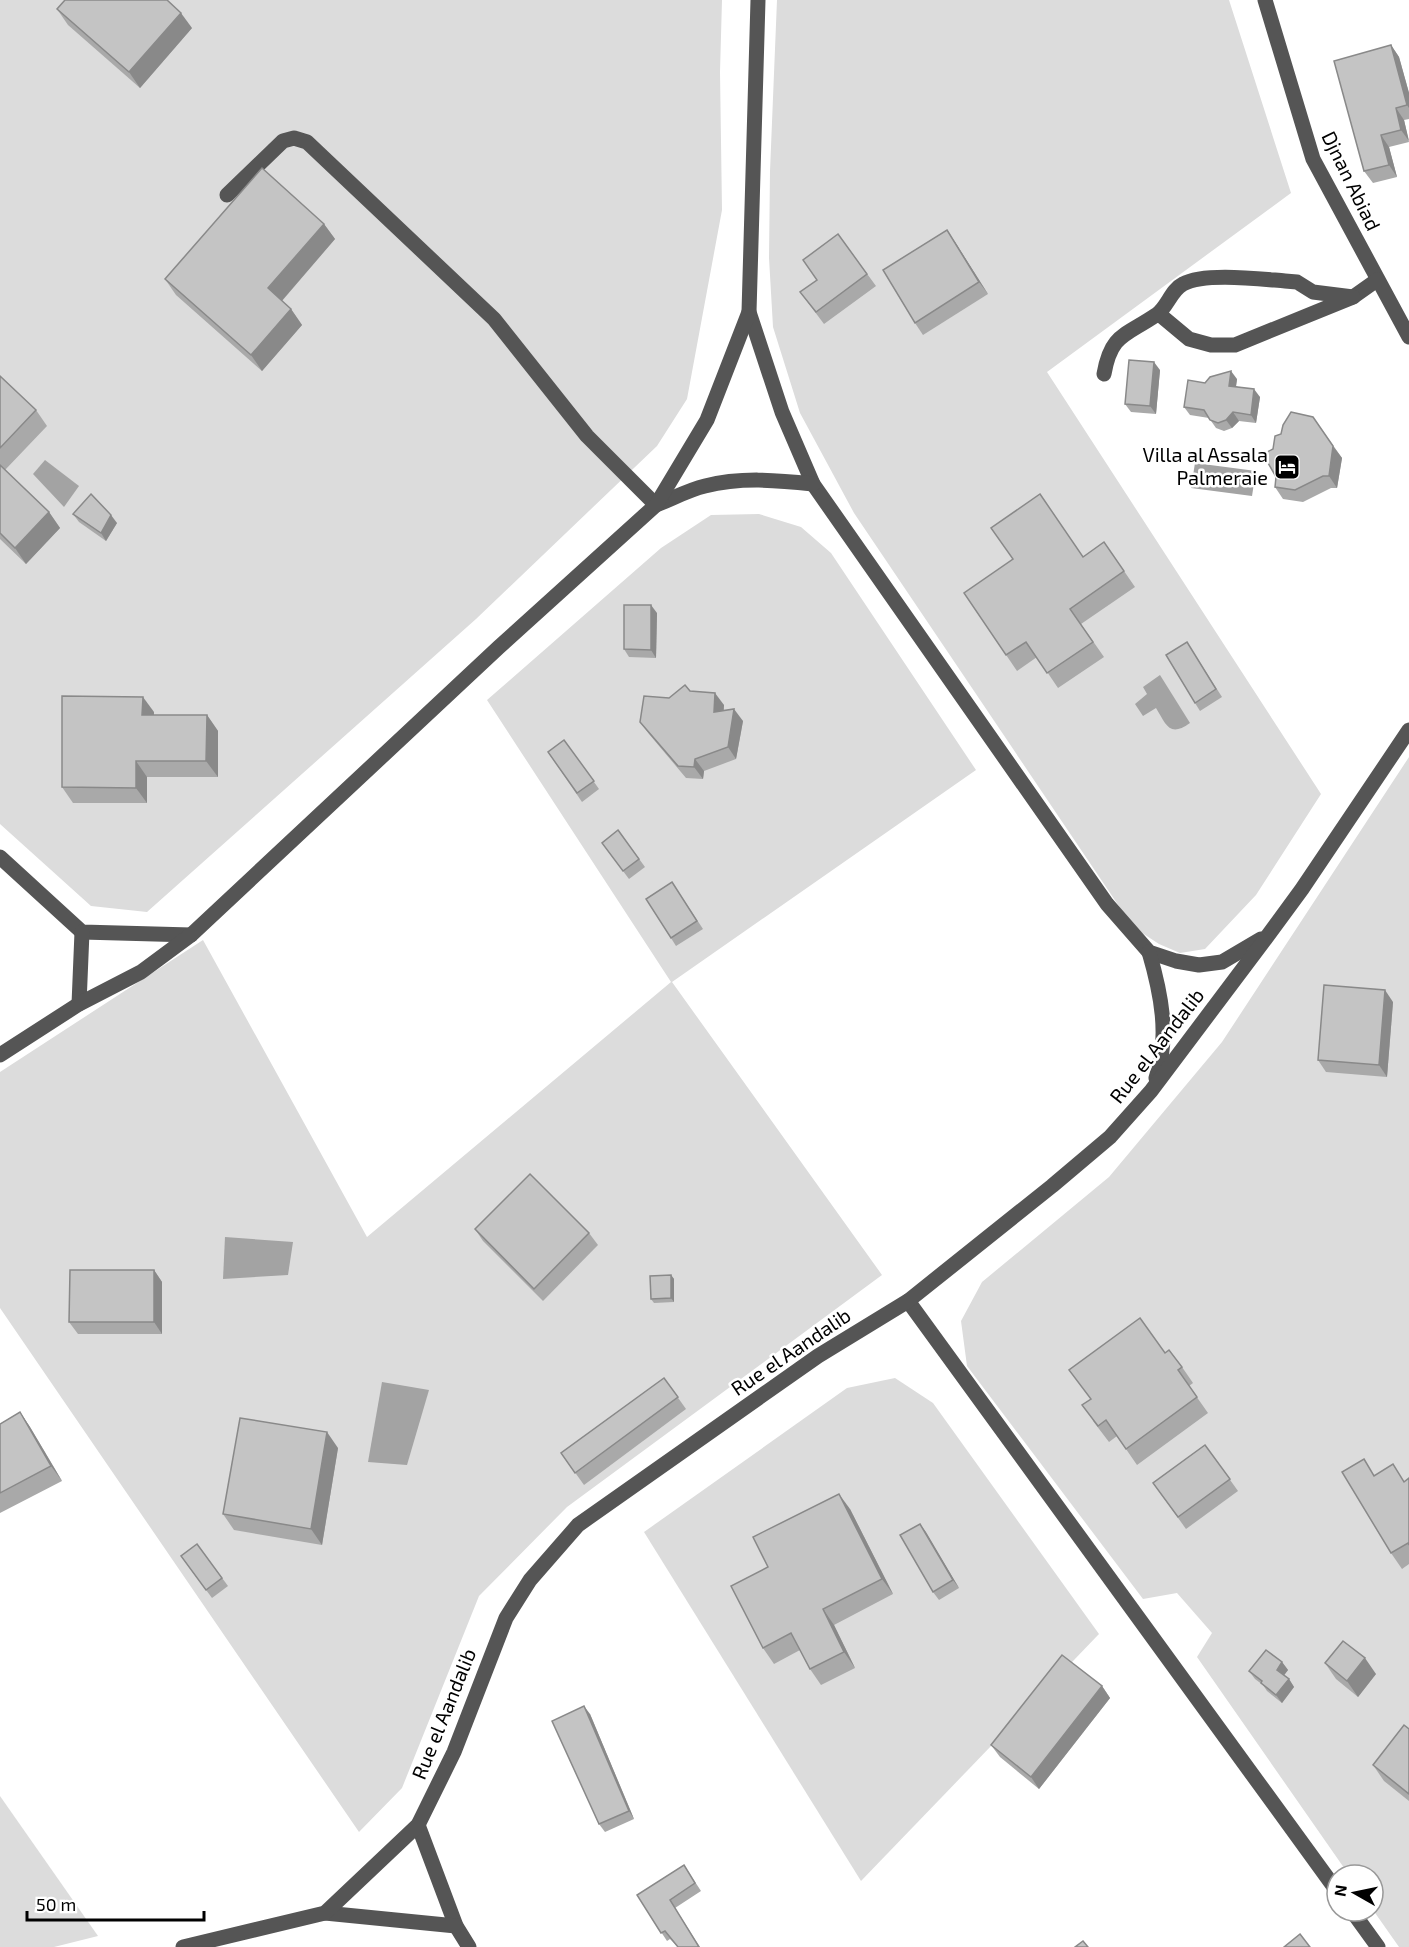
<svg xmlns="http://www.w3.org/2000/svg" width="1409" height="1947" viewBox="0 0 1409 1947" font-family="'Exo 2',sans-serif">
	<style>
		.green { fill: #dcdcdc }
		.water { fill: #a3a3a3 }
		.lines { fill: none; stroke-linecap: round; stroke-linejoin: round }
		.minor { stroke: #555; stroke-width: 15 }
		.wall { fill: #a9a9a9 }
		.shaded-wall { fill: #898989 }
		.building { fill: #c4c4c4; stroke: #898989; stroke-width: 1.5 }
		.labels { text-anchor: middle; stroke-width: 5; stroke-linejoin: round; paint-order: stroke }
		.street-label { font-size: 20px; fill: #000; stroke: #fff }
		.poi-label { font-size: 20px; fill: #000; stroke: #fff; text-anchor: end }
	</style>
	<rect width="100%" height="100%" fill="#fff"/>
	<g class="green">
		<polygon points="0,0 722,0 720,72 722,210 687,399 657,446 476,619 147,912 91,906 0,824"/>
		<polygon points="777,0 1229,0 1291,193 1047,372 1321,794 1256,895 1205,949 1180,953 1159,944 1133,927 854,513 800,413 773,327 769,258 770,171"/>
		<polygon points="759,514 801,527 831,553 976,770 672,982 882,1275 567,1507 479,1596 402,1788 359,1832 0,1308 0,1072 203,940 367,1237 671,982 487,700 661,548 711,515"/>
		<polygon points="1409,757 1409,1947 1399,1947 1373,1910 1373,1875 1349,1875 1197,1657 1212,1633 1177,1593 1143,1599 967,1366 961,1321 982,1282 1109,1177 1222,1042"/>
		<polygon points="895,1378 933,1403 1099,1634 861,1881 644,1532 847,1388"/>
		<polygon points="0,1796 98,1936 54,1947 0,1947"/>
	</g>
	<g class="water">
		<polygon points="45,460 79,486 64,507 33,474"/>
		<polygon points="1195,463 1256,471 1252,496 1191,488"/>
		<path d="M1160,675L1190,723C1169,738 1166,724 1156,708L1143,716L1135,704L1147,694L1143,687Z"/>
		<polygon points="225,1237 293,1242 288,1275 223,1279"/>
		<polygon points="382,1382 429,1390 407,1465 368,1462"/>
	</g>
	<g class="lines">
		<g class="minor">
			<polyline points="758,0 749,312 782,412 813,484 1107,904 1149,952 1176,961 1199,965 1222,962 1261,939"/>
			<polyline points="1265,0 1313,159 1409,337"/>
			<path d="M227,195L283,141L294,138L307,142L494,319L587,436L656,505C672,499 688,490 705,486C740,477 777,480 813,484"/>
			<polyline points="1353,297 1377,280"/>
			<path d="M1104,374C1111,334 1125,336 1156,315C1167,308 1171,290 1183,284C1204,272 1260,279 1285,281L1297,282L1313,292L1353,297L1235,345H1211L1189,339L1159,314"/>
			<polyline points="0,857 82,932 191,935"/>
			<path d="M1149,952C1161,993 1170,1037 1156,1078"/>
			<polyline points="79,1004 82,932"/>
			<polyline points="0,1055 79,1004 141,972 191,935 499,647 656,505 707,420 749,312"/>
			<polyline points="908,1301 1337,1891"/>
			<polyline points="418,1825 456,1926 469,1947"/>
			<polyline points="1352,1911 1378,1947"/>
			<polyline points="325,1913 456,1926"/>
			<polyline points="183,1947 325,1913 418,1825 454,1752 506,1618 530,1580 578,1525 818,1356 908,1301 1052,1186 1110,1137 1151,1091 1269,934 1302,889 1409,730"/>
		</g>
	</g>
	<g class="wall">
		<polygon points="57,9 192,28 140,88 68,25"/>
		<polygon points="1391,45 1399,57 1409,93 1409,119 1404,120 1409,142 1389,147 1397,177 1373,183 1364,171"/>
		<polygon points="324,224 335,239 282,301 291,309 302,325 262,371 176,295 165,279"/>
		<polygon points="838,234 876,286 824,324 800,292 817,280"/>
		<polygon points="955,242 988,294 923,335 915,323"/>
		<polygon points="1160,370 1156,414 1131,412 1125,404"/>
		<polygon points="0,376 36,410 47,426 5,470 49,512 60,528 26,564 0,539"/>
		<polygon points="1237,379 1236,386 1260,397 1256,423 1239,421 1232,428 1224,431 1216,428 1209,418 1190,415 1184,407 1205,383"/>
		<polygon points="1313,417 1342,458 1337,488 1331,488 1303,502 1283,499 1275,487 1276,477 1273,449 1281,434"/>
		<polygon points="73,514 117,523 106,541 79,522"/>
		<polygon points="1104,542 1135,587 1081,624 1104,657 1058,688 1037,657 1017,671 964,593 1083,557"/>
		<polygon points="657,613 656,658 629,657 624,649"/>
		<polygon points="1192,650 1222,697 1200,711 1195,703"/>
		<polygon points="690,691 724,705 723,711 743,721 736,759 704,771 703,779 686,778 649,734 640,722 669,698"/>
		<polygon points="154,712 154,715 207,715 218,731 218,777 147,777 147,803 73,803 62,787"/>
		<polygon points="564,740 599,789 582,802 548,752"/>
		<polygon points="618,830 645,867 629,879 602,843"/>
		<polygon points="678,891 703,929 676,946 671,938"/>
		<polygon points="1393,1002 1387,1077 1326,1072 1318,1060"/>
		<polygon points="475,1229 589,1233 598,1245 543,1301 483,1241"/>
		<polygon points="154,1270 162,1282 162,1334 78,1334 69,1322"/>
		<polygon points="671,1275 674,1279 674,1302 654,1303 651,1299"/>
		<polygon points="1165,1353 1182,1367 1193,1383 1189,1386 1208,1413 1137,1465 1117,1436 1109,1442 1093,1421 1090,1399"/>
		<polygon points="664,1378 686,1409 584,1485 561,1453"/>
		<polygon points="20,1412 30,1427 62,1481 0,1513 0,1424"/>
		<polygon points="1205,1445 1238,1491 1186,1529 1153,1483"/>
		<polygon points="338,1448 322,1545 234,1530 223,1514"/>
		<polygon points="1375,1475 1405,1481 1409,1478 1409,1564 1402,1569 1391,1553"/>
		<polygon points="850,1509 893,1594 834,1625 855,1668 821,1685 810,1669 800,1650 774,1664 763,1648 768,1567"/>
		<polygon points="920,1524 959,1588 939,1600 933,1592"/>
		<polygon points="197,1544 228,1586 212,1598 181,1556"/>
		<polygon points="1282,1662 1288,1670 1284,1675 1289,1679 1294,1687 1282,1703 1267,1691 1263,1685 1255,1679 1249,1671"/>
		<polygon points="1325,1663 1376,1674 1358,1697 1336,1679"/>
		<polygon points="1102,1686 1110,1698 1039,1789 1000,1757 991,1745"/>
		<polygon points="590,1714 634,1819 605,1832 599,1824"/>
		<polygon points="1409,1729 1409,1801 1384,1781 1373,1765"/>
		<polygon points="684,1865 701,1891 675,1908 700,1947 678,1947 670,1939 667,1941 637,1895"/>
	</g>
	<g class="shaded-wall">
		<polygon points="181,13 192,28 140,88 129,72"/>
		<polygon points="1391,45 1399,57 1409,93 1409,108 1407,105"/>
		<polygon points="1396,108 1404,120 1409,141 1401,130"/>
		<polygon points="1381,135 1389,147 1397,177 1389,165"/>
		<polygon points="324,224 335,239 279,304 268,288"/>
		<polygon points="947,230 955,242 988,294 979,282"/>
		<polygon points="291,309 302,325 262,371 251,355"/>
		<polygon points="1154,362 1160,370 1156,414 1150,406"/>
		<polygon points="1231,371 1237,379 1235,394 1229,386"/>
		<polygon points="1254,389 1260,397 1256,423 1251,415"/>
		<polygon points="1233,412 1239,421 1232,428 1226,420"/>
		<polygon points="1333,446 1342,458 1337,488 1329,476"/>
		<polygon points="49,512 60,528 26,564 15,548"/>
		<polygon points="111,515 117,523 106,541 101,533"/>
		<polygon points="651,605 657,613 656,658 651,650"/>
		<polygon points="715,693 724,705 723,724 714,712"/>
		<polygon points="143,697 154,712 153,731 142,715"/>
		<polygon points="734,709 743,721 736,759 728,747"/>
		<polygon points="207,715 218,731 218,777 206,761"/>
		<polygon points="695,759 704,771 703,779 694,767"/>
		<polygon points="136,761 147,777 147,803 136,788"/>
		<polygon points="1385,990 1393,1002 1387,1077 1379,1065"/>
		<polygon points="154,1270 162,1282 162,1334 154,1322"/>
		<polygon points="671,1275 674,1279 674,1302 671,1298"/>
		<polygon points="20,1412 30,1427 62,1481 51,1466"/>
		<polygon points="327,1432 338,1448 322,1545 311,1529"/>
		<polygon points="839,1494 850,1509 893,1594 882,1579"/>
		<polygon points="920,1524 926,1532 959,1588 953,1580"/>
		<polygon points="823,1609 834,1625 855,1668 844,1652"/>
		<polygon points="1365,1658 1376,1674 1358,1697 1347,1681"/>
		<polygon points="1282,1662 1288,1670 1282,1678 1277,1670"/>
		<polygon points="1289,1679 1294,1687 1282,1703 1276,1695"/>
		<polygon points="1102,1686 1110,1698 1039,1789 1031,1777"/>
		<polygon points="584,1706 590,1714 634,1819 629,1811"/>
	</g>
	<g class="building">
		<polygon points="65,0 167,0 181,13 129,72 57,9"/>
		<polygon points="1391,45 1407,105 1396,108 1401,130 1381,135 1389,165 1364,171 1334,61"/>
		<polygon points="262,168 324,224 268,288 291,309 251,355 165,279"/>
		<polygon points="947,230 979,282 915,323 883,270"/>
		<polygon points="838,234 867,274 816,312 800,292 817,280 803,260"/>
		<polygon points="1129,360 1154,362 1150,406 1125,404"/>
		<polygon points="1231,371 1229,386 1254,389 1251,415 1233,412 1226,420 1218,423 1210,420 1204,410 1184,407 1188,380 1205,383 1210,377"/>
		<polygon points="0,376 36,410 0,448"/>
		<polygon points="1291,412 1313,417 1333,446 1329,476 1323,476 1295,490 1275,487 1276,477 1263,454 1273,449 1275,436 1281,434 1283,425"/>
		<polygon points="0,465 49,512 15,548 0,533"/>
		<polygon points="91,494 111,515 101,533 73,514"/>
		<polygon points="1040,494 1083,557 1104,542 1124,571 1070,609 1093,642 1047,673 1026,642 1006,655 964,593 1013,559 991,528"/>
		<polygon points="624,605 651,605 651,650 624,649"/>
		<polygon points="1187,642 1216,689 1195,703 1166,655"/>
		<polygon points="685,685 690,691 715,693 714,712 734,709 728,747 695,759 694,767 678,766 640,722 644,696 669,698"/>
		<polygon points="62,696 143,697 142,715 207,715 206,761 136,761 136,788 62,787"/>
		<polygon points="564,740 594,781 577,793 548,752"/>
		<polygon points="618,830 639,859 623,871 602,843"/>
		<polygon points="672,882 697,921 671,938 646,899"/>
		<polygon points="1324,985 1385,990 1379,1065 1318,1060"/>
		<polygon points="530,1174 589,1233 534,1289 475,1229"/>
		<polygon points="70,1270 154,1270 154,1322 69,1322"/>
		<polygon points="671,1275 671,1298 651,1299 650,1276"/>
		<polygon points="1140,1318 1165,1353 1169,1350 1182,1367 1178,1370 1197,1397 1126,1449 1106,1420 1098,1426 1082,1405 1091,1399 1069,1370"/>
		<polygon points="664,1378 678,1397 575,1473 561,1453"/>
		<polygon points="20,1412 51,1466 0,1493 0,1424"/>
		<polygon points="240,1418 327,1432 311,1529 223,1514"/>
		<polygon points="1205,1445 1230,1479 1178,1517 1153,1483"/>
		<polygon points="1364,1459 1374,1476 1393,1464 1404,1482 1409,1478 1409,1545 1408,1543 1391,1553 1342,1472"/>
		<polygon points="839,1494 882,1579 823,1609 844,1652 810,1669 791,1633 763,1648 731,1586 768,1567 753,1537"/>
		<polygon points="920,1524 953,1580 933,1592 900,1535"/>
		<polygon points="197,1544 222,1578 206,1590 181,1556"/>
		<polygon points="1343,1641 1365,1658 1347,1681 1325,1663"/>
		<polygon points="1266,1650 1282,1662 1277,1670 1289,1679 1276,1695 1261,1683 1262,1681 1249,1671"/>
		<polygon points="1062,1655 1102,1686 1031,1777 991,1745"/>
		<polygon points="584,1706 629,1811 599,1824 552,1721"/>
		<polygon points="1404,1725 1409,1729 1409,1794 1373,1765"/>
		<polygon points="684,1865 695,1883 670,1900 699,1947 678,1947 665,1931 661,1933 637,1895"/>
		<polygon points="1300,1934 1310,1947 1284,1947"/>
		<polygon points="1083,1941 1088,1947 1075,1947"/>
	</g>
	<defs>
		<g id="hotel-square" transform="scale(1.35)"><rect x="-9" y="-9" width="18" height="18" rx="4" fill="#000" stroke="#fff"/><path d="M-6-4.5h1.5V1H6V5H4.5V3h-9V5H-6ZM-4 0a1.8 1.8 0 1 1 3.6 0ZM.5 0V-2.5h3Q6-2.5 6 0Z" fill="#fff"/></g>
	</defs>
	<g fill-rule="evenodd">
		<use href="#hotel-square" x="1287" y="467"/>
	</g>
	<g class="labels">
		<g class="street-label">
			<text transform="translate(1351 181) rotate(64)" y="7">Djnan Abiad</text>
			<text transform="translate(1157 1046) rotate(-52)" y="7">Rue el Aandalib</text>
			<text transform="translate(791 1352) rotate(-34)" y="7">Rue el Aandalib</text>
			<text transform="translate(444 1714) rotate(-68)" y="7">Rue el Aandalib</text>
		</g>
		<g class="poi-label">
			<text x="1268" y="462">Villa al Assala<tspan x="1268" dy="23">Palmeraie</tspan></text>
		</g>
	</g>
	<g transform="translate(1355 1893) rotate(279)"><circle r="28" fill="#ffffff" stroke="#999999" stroke-width="1.5"/>
	<path d="M0-4.5L10 22L0 15L-10 22Z" fill="#000000"/>
	<text y="-9" font-size="16" font-weight="bold" text-anchor="middle" fill="#000000">N</text>
	</g>
	<path d="M27 1911v9h177v-9" fill="none" stroke="#000000" stroke-width="3"/>
	<text x="36" y="1911" font-size="18" fill="#000000" stroke="#ffffff" stroke-width="4.5" paint-order="stroke">50 m</text>
</svg>
